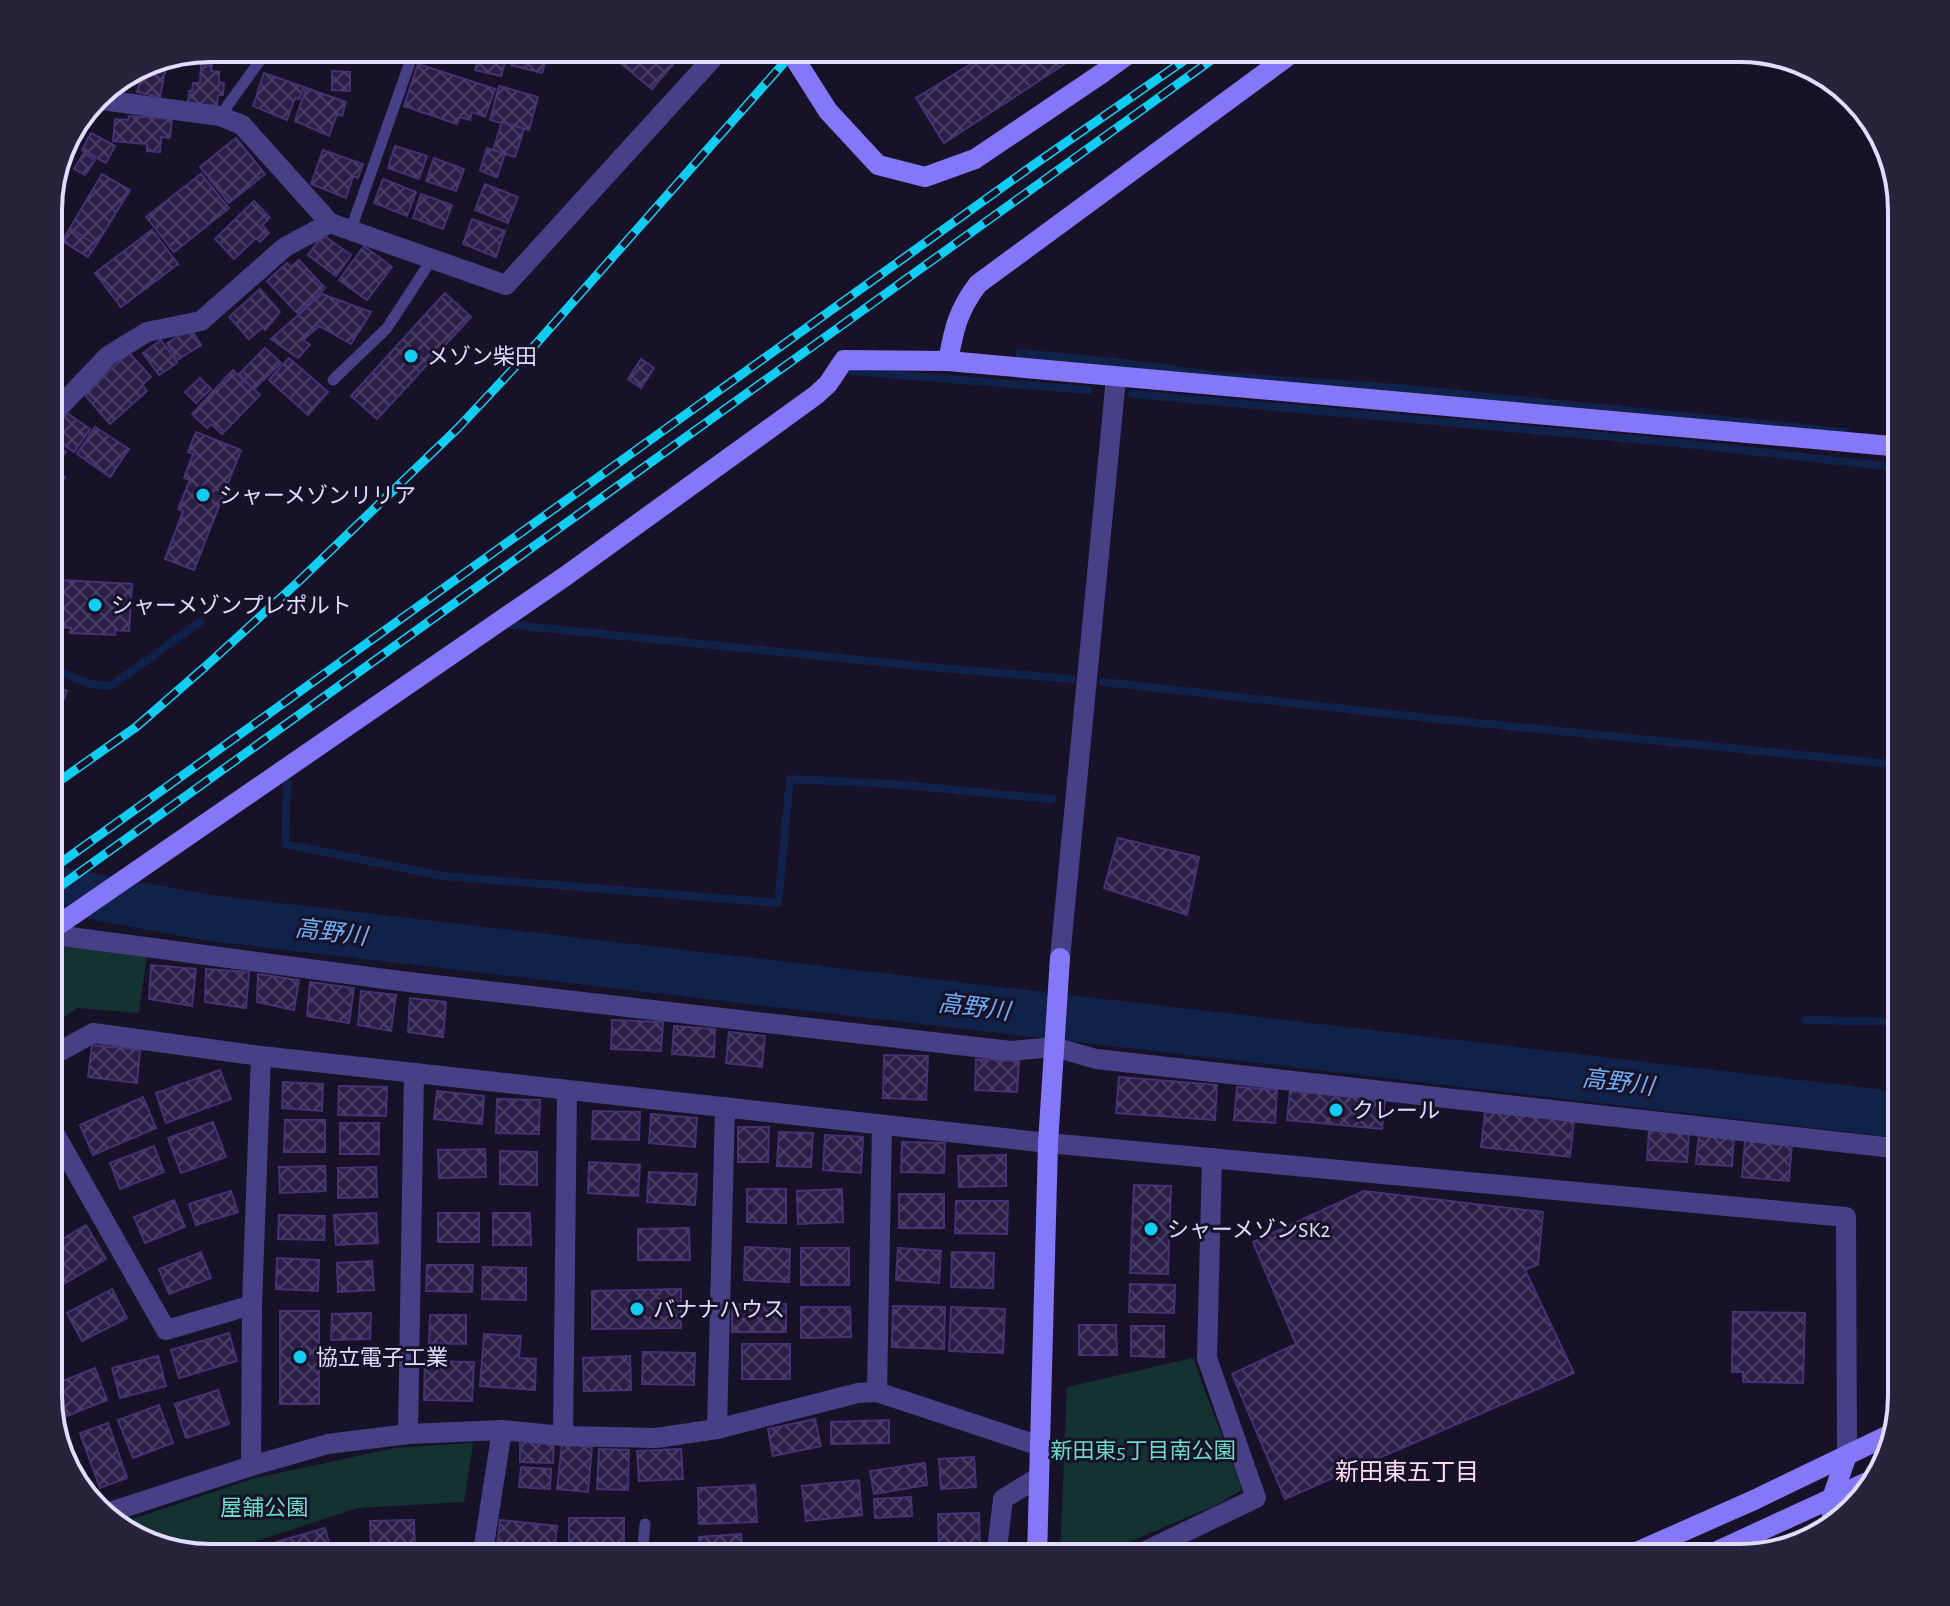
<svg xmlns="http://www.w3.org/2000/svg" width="1950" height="1606" viewBox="0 0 1950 1606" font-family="'Alegreya Sans','Noto Sans JP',sans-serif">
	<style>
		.park { fill: #153233 }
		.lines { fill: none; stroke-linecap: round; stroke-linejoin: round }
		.stream { stroke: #10214a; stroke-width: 8 }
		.river { stroke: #10214a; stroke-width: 46 }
		.building { fill: url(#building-cross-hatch); stroke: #443274; stroke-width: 2 }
		.lane { stroke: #474086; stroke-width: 11 }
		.street { stroke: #474086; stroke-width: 20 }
		.secondary { stroke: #8478f8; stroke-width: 20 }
		.rail-casing { stroke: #12cdf3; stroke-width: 9 }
		.rail { stroke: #181229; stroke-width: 6; stroke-dasharray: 18; stroke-linecap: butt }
		.secondary-bridge { stroke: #8478f8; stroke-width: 20 }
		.poi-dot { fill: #12cdf3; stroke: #181229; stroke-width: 3 }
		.labels { text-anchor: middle; stroke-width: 6; stroke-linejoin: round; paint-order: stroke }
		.poi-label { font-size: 22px; fill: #e2dcfd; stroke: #181229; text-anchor: start }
		.park-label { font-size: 22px; fill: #6adbc7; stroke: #181229 }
		.water-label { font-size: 24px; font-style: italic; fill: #70aff8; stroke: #181229 }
		.neighbourhood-label { font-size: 24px; fill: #fddef0; stroke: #181229 }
		.rim { fill: none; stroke: #e2dcfd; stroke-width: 4 }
	</style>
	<defs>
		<pattern id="building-cross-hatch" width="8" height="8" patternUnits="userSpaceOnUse" patternTransform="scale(2)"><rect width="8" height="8" fill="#2b1f49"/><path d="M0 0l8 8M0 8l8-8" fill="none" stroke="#493f64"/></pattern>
	</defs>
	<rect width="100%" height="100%" fill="#181229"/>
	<g class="park">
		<polygon points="48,943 147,955 139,1013 77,1008 48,1029"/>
		<polygon points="1193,1358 1242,1490 1216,1505 1092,1558 1060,1558 1067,1387"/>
		<polygon points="473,1443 464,1502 358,1508 207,1557 149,1546 115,1525 252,1479 394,1448"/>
	</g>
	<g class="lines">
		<g class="stream">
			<polyline points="1019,353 1124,363 1221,376 1398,388 1845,432"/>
			<polyline points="851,371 1088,390"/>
			<polyline points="1132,394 1678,443 1902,468"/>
			<polyline points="503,624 940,668 1072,679"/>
			<polyline points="48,667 90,684 111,686 200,622"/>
			<polyline points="1103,682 1428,718 1902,765"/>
			<polyline points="287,782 285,844 443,876 778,903 790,779 892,784 1052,799"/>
			<polyline points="1805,1020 1902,1022"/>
		</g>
		<polyline class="river" points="48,888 210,918 1902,1115"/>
	</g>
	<g class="building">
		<polygon points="219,48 252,48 252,56 218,53"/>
		<polygon points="298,48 375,48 375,51 359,51 359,62 340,62 340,52 298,52"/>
		<polygon points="481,48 509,48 501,76 475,70"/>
		<polygon points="515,48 549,48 542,73 511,65"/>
		<polygon points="629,48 660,48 676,61 652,89 618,61"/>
		<polygon points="997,48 1089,48 944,143 916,98"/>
		<polygon points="146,62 166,66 160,97 137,92"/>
		<polygon points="418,64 495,89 485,117 472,112 470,120 460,117 457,124 404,106"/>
		<polygon points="201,65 212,65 211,71 219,72 219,82 224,83 223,95 218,95 217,106 188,104 189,91 192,91 193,83 200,83"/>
		<polygon points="332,71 350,72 350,91 332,90"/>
		<polygon points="264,73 304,87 299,99 295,98 287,120 253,106"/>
		<polygon points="499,86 538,97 529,130 490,120"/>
		<polygon points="306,88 346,102 342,116 337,114 329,136 295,121"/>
		<polygon points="129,116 172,119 170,138 161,137 160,152 147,151 147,144 113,141 115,119 128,120"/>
		<polygon points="502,122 524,129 515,157 493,150"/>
		<polygon points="91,133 115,146 106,163 82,150"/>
		<polygon points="236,138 265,174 229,203 200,167"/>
		<polygon points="395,146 427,156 419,179 388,168"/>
		<polygon points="487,148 505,154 497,177 480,171"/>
		<polygon points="323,150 363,164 358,178 353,176 346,198 311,184"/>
		<polygon points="84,153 95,160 85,175 74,169"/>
		<polygon points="434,158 464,169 456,191 426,181"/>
		<polygon points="102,174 130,190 96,245 70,228"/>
		<polygon points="201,174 229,208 174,252 146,217"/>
		<polygon points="383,179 416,192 407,216 374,203"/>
		<polygon points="485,184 518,197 508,223 475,210"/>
		<polygon points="421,194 452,205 443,229 413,218"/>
		<polygon points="254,201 270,218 262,225 269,233 260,242 256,238 234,259 215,239"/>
		<polygon points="472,219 505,231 496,257 463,244"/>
		<polygon points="70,228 96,245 88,257 62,241"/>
		<polygon points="152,230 178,264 121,307 95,273"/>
		<polygon points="323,235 351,255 336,276 308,255"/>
		<polygon points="364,246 392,267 367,300 339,280"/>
		<polygon points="299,260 325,288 298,314 267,281 287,263 291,267"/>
		<polygon points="260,289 280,312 265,330 263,327 249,339 229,317"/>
		<polygon points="445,293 471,317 377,419 351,396"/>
		<polygon points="322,294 371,312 351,344 319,326 303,340 310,345 298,358 271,339"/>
		<polygon points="191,329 201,345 177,360 167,343"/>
		<polygon points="161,340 177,363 159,375 143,353"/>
		<polygon points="265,348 281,363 254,389 239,374"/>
		<polygon points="129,353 151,377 142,385 147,391 110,424 84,394"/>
		<polygon points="289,358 328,392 308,415 269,380"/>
		<polygon points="641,359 654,368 641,388 628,379"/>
		<polygon points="233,370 260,395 222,434 211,424 207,428 192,414"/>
		<polygon points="200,378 211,389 196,403 185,392"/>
		<polygon points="64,411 90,429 74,452 48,434"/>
		<polygon points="95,427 129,449 110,477 77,454"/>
		<polygon points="196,432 241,450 194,570 165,559 183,511 178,509 190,480 184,478 193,454 188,452"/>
		<polygon points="48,439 66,452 54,468 48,463"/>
		<polygon points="48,465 65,477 48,499"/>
		<polygon points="60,580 132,584 129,631 115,630 115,635 70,633 71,628 57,627"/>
		<polygon points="48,683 67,691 56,718 48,715"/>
		<polygon points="1118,838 1199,857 1187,915 1104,888"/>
		<polygon points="151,965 196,969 192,1006 149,999"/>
		<polygon points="206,969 249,972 246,1008 205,1002"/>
		<polygon points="258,974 299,980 294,1010 257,1002"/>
		<polygon points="310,982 354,988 349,1023 307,1016"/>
		<polygon points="361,991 396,995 391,1031 358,1025"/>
		<polygon points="410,998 446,1002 443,1037 408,1032"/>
		<polygon points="612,1020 663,1022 661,1051 611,1049"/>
		<polygon points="674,1026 715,1029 714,1057 672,1054"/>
		<polygon points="729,1032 765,1036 762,1067 726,1063"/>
		<polygon points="92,1045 140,1050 137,1083 88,1077"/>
		<polygon points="884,1055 928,1056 926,1100 883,1098"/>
		<polygon points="976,1059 1019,1061 1017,1092 975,1090"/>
		<polygon points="220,1070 231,1099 166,1123 156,1093"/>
		<polygon points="1119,1077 1217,1085 1215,1120 1116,1113"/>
		<polygon points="283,1082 323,1084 322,1111 282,1108"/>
		<polygon points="339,1086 387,1087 386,1116 338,1115"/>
		<polygon points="1237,1087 1277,1090 1275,1123 1234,1120"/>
		<polygon points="437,1091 484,1096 482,1124 434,1119"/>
		<polygon points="1290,1091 1385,1100 1382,1129 1287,1120"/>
		<polygon points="143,1097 156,1128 93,1155 80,1125"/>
		<polygon points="497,1099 540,1100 539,1134 496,1133"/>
		<polygon points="593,1111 640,1112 639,1140 592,1139"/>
		<polygon points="1485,1112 1574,1120 1570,1157 1481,1147"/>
		<polygon points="651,1114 697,1118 695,1147 649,1143"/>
		<polygon points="285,1120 325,1120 325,1152 284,1152"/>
		<polygon points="213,1122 226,1157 181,1173 168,1138"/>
		<rect x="340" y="1123" width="39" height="31"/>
		<polygon points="738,1127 769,1127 768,1162 738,1162"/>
		<polygon points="1649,1130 1689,1133 1687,1162 1647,1160"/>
		<polygon points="779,1132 813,1133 811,1167 777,1166"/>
		<polygon points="1699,1133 1734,1135 1732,1166 1696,1164"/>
		<polygon points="825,1135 863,1137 861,1173 823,1170"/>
		<polygon points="1745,1141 1792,1144 1789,1181 1742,1177"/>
		<polygon points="902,1142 945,1143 944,1173 901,1172"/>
		<polygon points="154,1146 164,1172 120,1189 110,1163"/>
		<polygon points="485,1149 486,1177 439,1178 438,1150"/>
		<polygon points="500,1151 537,1152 537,1185 500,1184"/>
		<polygon points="1006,1155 1006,1186 959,1187 958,1156"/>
		<polygon points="1895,1158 1902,1158 1902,1272 1894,1271"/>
		<polygon points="589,1162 640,1165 638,1196 588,1193"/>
		<polygon points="325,1166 326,1191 280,1193 279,1167"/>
		<polygon points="376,1167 377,1197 338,1198 338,1168"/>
		<polygon points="649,1172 697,1174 695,1205 647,1202"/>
		<polygon points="1134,1185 1171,1186 1168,1274 1130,1273"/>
		<polygon points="747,1189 786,1189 786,1223 747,1222"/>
		<polygon points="842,1189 843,1222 798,1224 797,1191"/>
		<polygon points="231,1191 238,1212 196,1225 189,1204"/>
		<polygon points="1364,1191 1543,1212 1538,1264 1525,1270 1574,1373 1285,1499 1232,1374 1296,1344 1253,1242"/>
		<rect x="899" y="1194" width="45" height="34"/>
		<polygon points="174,1200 185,1227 145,1243 134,1217"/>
		<polygon points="956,1201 1008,1201 1007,1234 955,1233"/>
		<polygon points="376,1213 378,1243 336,1245 334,1215"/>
		<rect x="438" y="1213" width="41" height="29"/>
		<polygon points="493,1213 530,1213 531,1245 493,1245"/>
		<polygon points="279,1215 325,1216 324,1240 278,1239"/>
		<polygon points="86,1225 106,1259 57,1288 48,1274 48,1248"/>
		<polygon points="689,1228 690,1260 638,1260 638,1229"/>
		<polygon points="745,1247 790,1249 789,1282 744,1280"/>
		<rect x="801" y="1248" width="48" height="37"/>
		<polygon points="898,1248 941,1251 939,1283 896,1280"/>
		<polygon points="201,1252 211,1278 169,1294 159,1269"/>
		<polygon points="952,1252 994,1253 993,1288 951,1287"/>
		<polygon points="277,1258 319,1260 318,1291 276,1289"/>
		<polygon points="372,1261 374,1290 338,1292 337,1263"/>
		<polygon points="427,1265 473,1265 472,1292 426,1291"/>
		<polygon points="483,1267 526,1268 526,1300 482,1299"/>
		<polygon points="1130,1284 1175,1285 1174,1313 1129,1312"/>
		<polygon points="112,1289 127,1318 82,1341 67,1313"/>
		<polygon points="681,1289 681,1328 592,1329 592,1291"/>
		<rect x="732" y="1304" width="54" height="28"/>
		<polygon points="893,1306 945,1307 944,1349 892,1347"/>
		<polygon points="801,1307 850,1307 851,1337 801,1338"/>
		<polygon points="951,1307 1005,1309 1003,1353 949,1351"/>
		<rect x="280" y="1311" width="39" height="93"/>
		<polygon points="1733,1312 1805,1313 1803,1383 1743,1382 1743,1372 1732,1372"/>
		<polygon points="371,1313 370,1339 331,1340 332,1314"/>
		<polygon points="430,1315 466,1315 466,1344 429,1343"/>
		<polygon points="48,1316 61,1341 48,1347"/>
		<polygon points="1079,1325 1116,1325 1117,1355 1079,1355"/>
		<polygon points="1131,1326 1164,1326 1164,1357 1131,1356"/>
		<polygon points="229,1333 237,1361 179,1378 171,1350"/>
		<polygon points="484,1334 521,1336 519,1358 536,1359 535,1390 480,1386"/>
		<rect x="742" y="1344" width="48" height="35"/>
		<polygon points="643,1352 695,1353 694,1385 642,1384"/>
		<polygon points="158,1356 166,1386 120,1398 112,1368"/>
		<polygon points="630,1356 631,1390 584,1391 583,1358"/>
		<polygon points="425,1361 474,1362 472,1401 424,1400"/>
		<polygon points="95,1368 107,1400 67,1416 55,1384"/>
		<polygon points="218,1390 229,1424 186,1438 175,1404"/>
		<polygon points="159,1405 173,1443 133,1458 118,1420"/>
		<polygon points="815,1419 821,1446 773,1456 768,1429"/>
		<polygon points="889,1420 889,1443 831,1444 831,1422"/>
		<polygon points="108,1423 127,1478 100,1488 80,1433"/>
		<polygon points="520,1441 554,1441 553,1463 520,1462"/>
		<polygon points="562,1444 592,1447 588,1492 557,1489"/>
		<polygon points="599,1449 629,1450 628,1490 597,1489"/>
		<polygon points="681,1449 683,1479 639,1481 637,1451"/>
		<polygon points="974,1457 976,1487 941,1489 939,1459"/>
		<polygon points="925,1463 927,1485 874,1494 870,1471"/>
		<polygon points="521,1467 551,1469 550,1489 519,1487"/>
		<polygon points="859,1480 862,1515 806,1521 802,1486"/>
		<polygon points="755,1485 757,1522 699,1524 698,1488"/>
		<polygon points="911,1497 912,1516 875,1518 874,1499"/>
		<polygon points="979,1513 980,1551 939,1552 938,1514"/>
		<rect x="569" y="1518" width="55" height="32"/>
		<polygon points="414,1520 415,1552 371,1552 370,1521"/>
		<polygon points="500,1520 557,1526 554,1554 497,1547"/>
		<polygon points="325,1528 332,1553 313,1558 281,1558 276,1542"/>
		<polygon points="741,1534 743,1558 701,1558 699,1537"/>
		<polygon points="266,1544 271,1558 229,1558"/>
	</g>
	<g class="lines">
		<g class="lane">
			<polyline points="220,116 269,48"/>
			<polyline points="351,229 415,48"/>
			<polyline points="333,380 387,328 432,259"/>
			<polyline points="642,1558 645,1524"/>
		</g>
		<g class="street">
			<polyline points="95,99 220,116 242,125 330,223"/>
			<polyline points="48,419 108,356 147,332 201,321 285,247 330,223 506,285 722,48"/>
			<polyline points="48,934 400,981 1011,1051 1054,1047 1096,1059 1902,1149"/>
			<polyline points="1060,958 1116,378"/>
			<polyline points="261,1056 1048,1143 1846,1217 1847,1455"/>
			<polyline points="48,1058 93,1033 261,1056 252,1305 251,1466 101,1515"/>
			<polyline points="48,1122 166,1330 252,1305"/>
			<polyline points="877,1392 882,1125"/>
			<polyline points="717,1429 725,1107"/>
			<polyline points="408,1434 414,1073"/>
			<polyline points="563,1436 567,1090"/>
			<polyline points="251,1466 328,1444 408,1434 502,1430 563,1436 656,1438 717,1429 858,1393 877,1392 1040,1446"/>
			<polyline points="482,1558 502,1430"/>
			<polyline points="996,1558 1003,1499 1039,1477"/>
			<polyline points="1131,1558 1256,1498 1207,1358 1212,1158"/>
		</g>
		<g class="secondary">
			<path d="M1299,48L978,284C958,310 954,329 948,361L1902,447"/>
			<polyline points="1101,74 1137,48"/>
			<polyline points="48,932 567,575 816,395 828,384 844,360 948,361"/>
			<polyline points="1832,1524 1832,1498 1847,1455"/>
			<polyline points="1037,1558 1048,1143 1060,958"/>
			<polyline points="1623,1558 1754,1500 1895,1432"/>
			<polyline points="1702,1558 1878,1477"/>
		</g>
		<g class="rail-casing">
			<g id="rail">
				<polyline points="48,789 136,727 206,666 298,582 458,428 528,353 797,48"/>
				<polyline points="48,872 1032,166 1202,48"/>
				<polyline points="48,895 1228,48"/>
			</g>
		</g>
		<use href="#rail" class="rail"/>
		<polyline class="secondary-bridge" points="788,48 828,111 878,165 925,177 975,159 1101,74"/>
	</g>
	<g class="poi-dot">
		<circle cx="411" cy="356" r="8"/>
		<circle cx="203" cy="495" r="8"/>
		<circle cx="95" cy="605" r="8"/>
		<circle cx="1336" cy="1110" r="8"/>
		<circle cx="1151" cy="1229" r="8"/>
		<circle cx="637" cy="1309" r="8"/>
		<circle cx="300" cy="1357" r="8"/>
	</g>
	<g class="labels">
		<g class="poi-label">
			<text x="427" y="364">メゾン柴田</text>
			<text x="219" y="503">シャーメゾンリリア</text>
			<text x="111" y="613">シャーメゾンプレポルト</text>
			<text x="1352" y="1118">クレール</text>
			<text x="1167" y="1237">シャーメゾンSK2</text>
			<text x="653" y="1317">バナナハウス</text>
			<text x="316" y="1365">協立電子工業</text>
		</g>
		<g class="park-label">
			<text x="1143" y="1458">新田東5丁目南公園</text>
			<text x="264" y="1515">屋舗公園</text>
		</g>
		<g class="water-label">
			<text transform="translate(331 932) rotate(7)" y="8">高野川</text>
			<text transform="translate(974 1007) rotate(7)" y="8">高野川</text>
			<text transform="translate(1618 1082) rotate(7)" y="8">高野川</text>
		</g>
		<g class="neighbourhood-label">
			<text x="1407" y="1480">新田東五丁目</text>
		</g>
	</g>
	<path d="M0 0H1950V1606H0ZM210 62H1740A148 148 0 0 1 1888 210V1396A148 148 0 0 1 1740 1544H210A148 148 0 0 1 62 1396V210A148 148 0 0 1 210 62Z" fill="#28223a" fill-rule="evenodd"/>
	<path class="rim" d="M210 62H1740A148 148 0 0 1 1888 210V1396A148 148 0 0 1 1740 1544H210A148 148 0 0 1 62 1396V210A148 148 0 0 1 210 62Z"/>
</svg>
